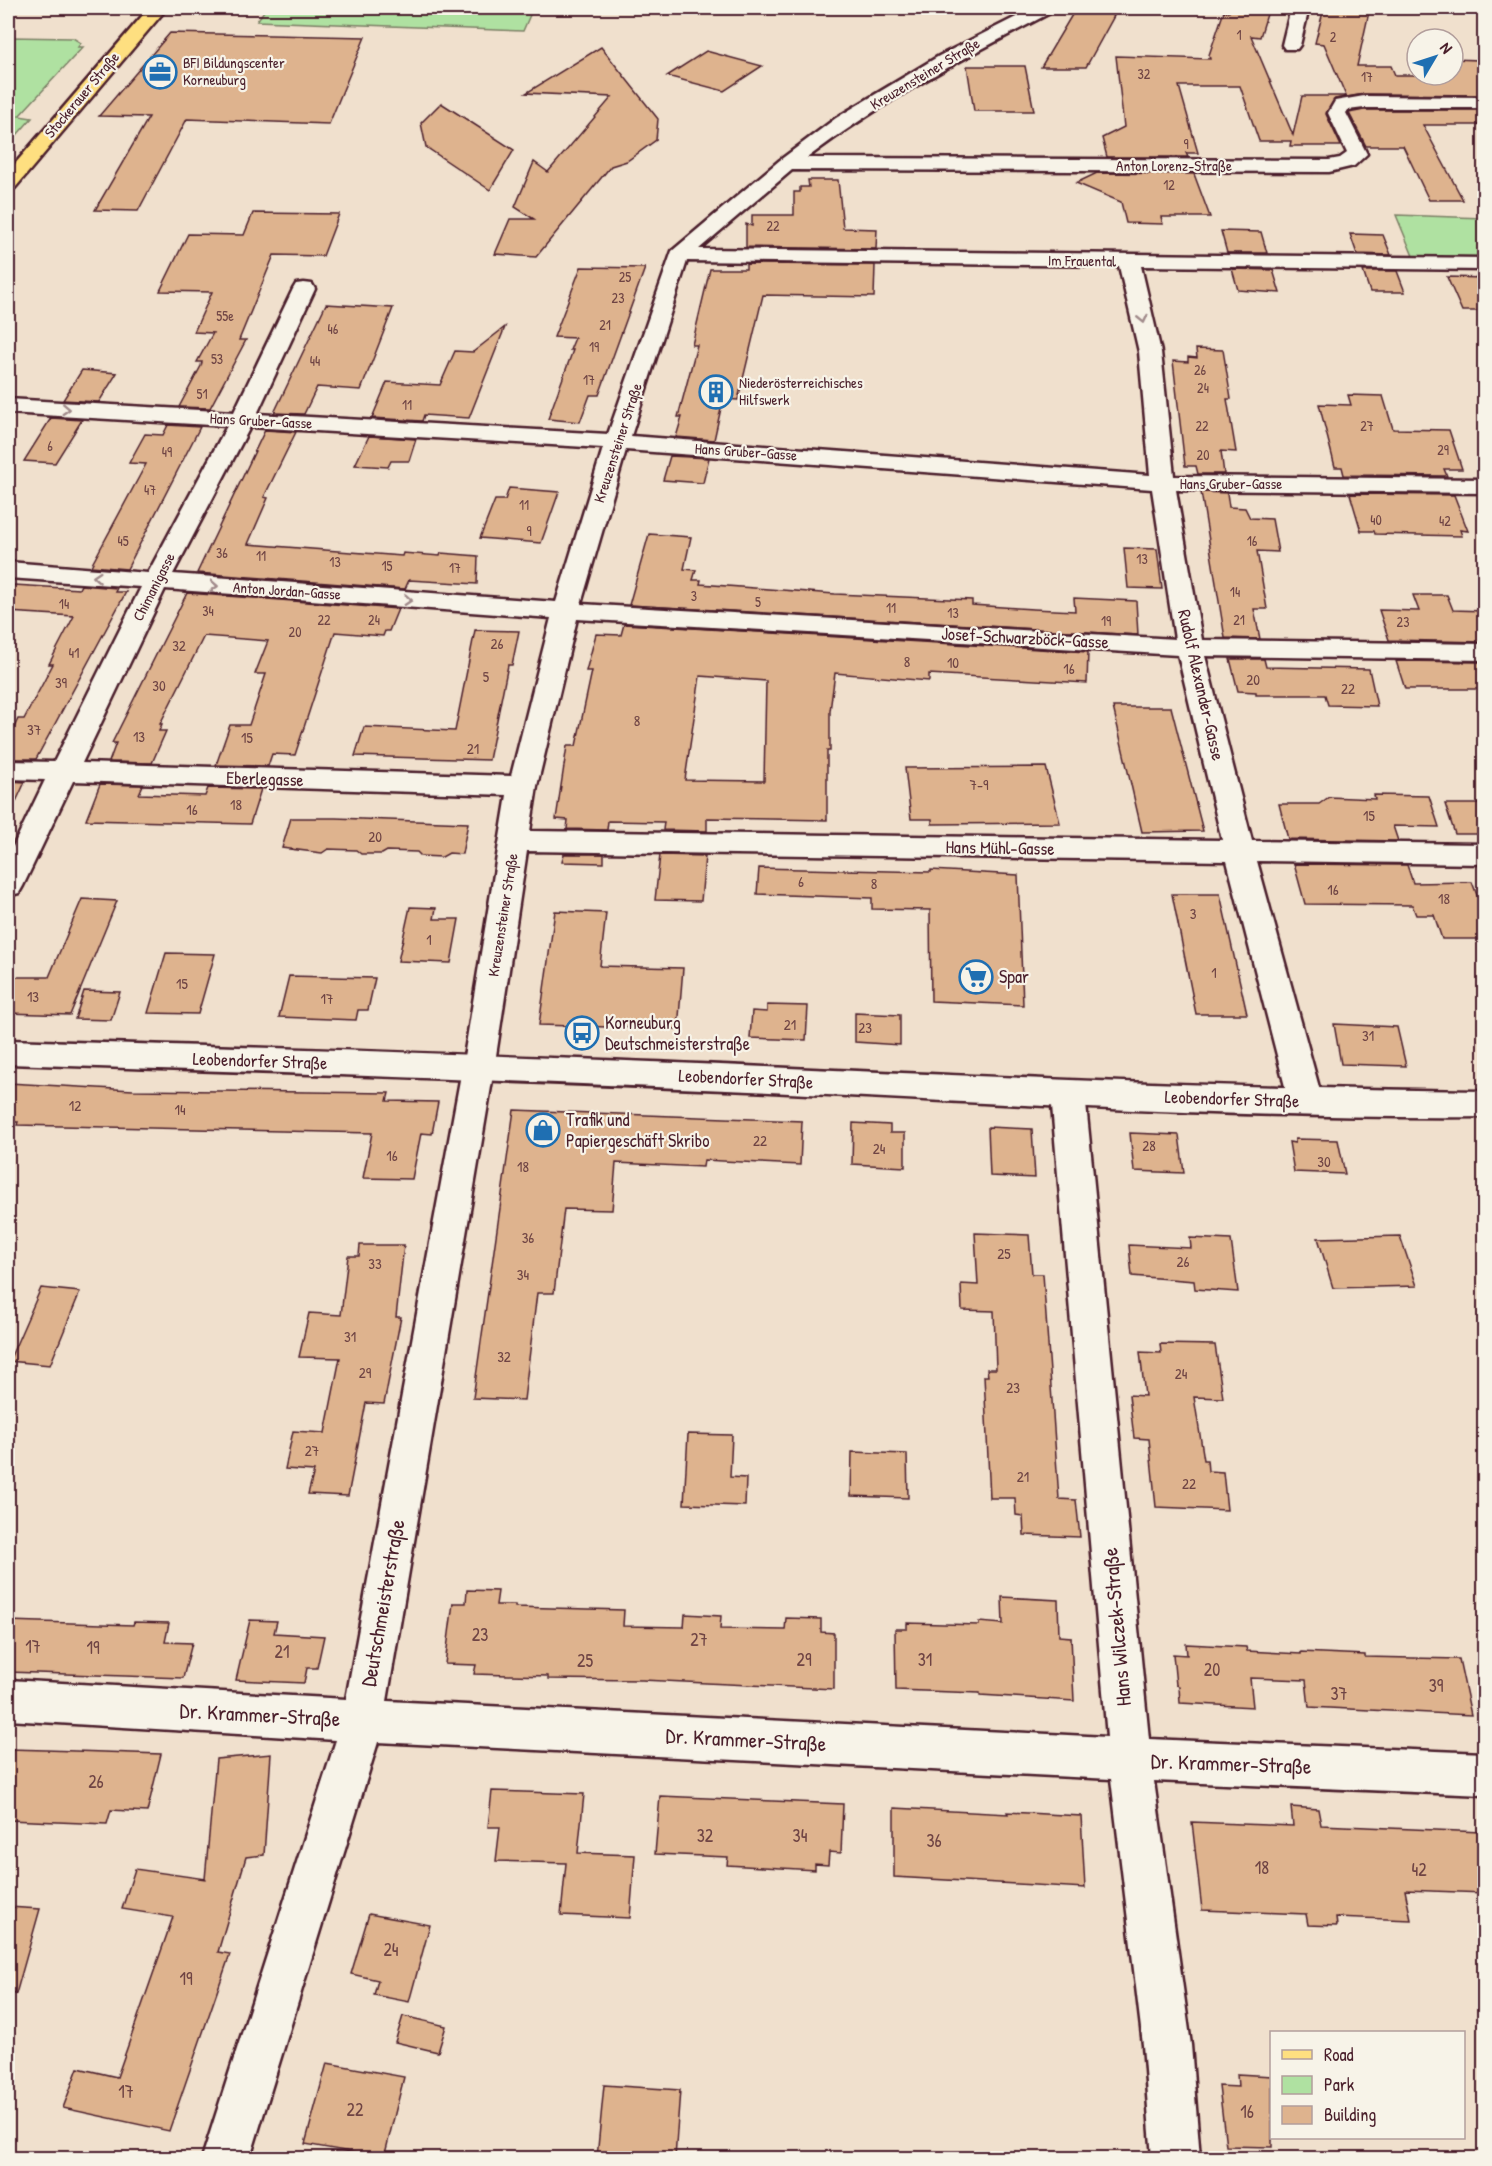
<svg xmlns="http://www.w3.org/2000/svg" width="1492" height="2166" viewBox="0 0 1492 2166" font-family="'Patrick Hand',sans-serif">
	<style>
		.green { fill: #afe1a1; stroke: #7c8066; stroke-width: 1.5 }
		.building { fill: #deb38e; stroke: #4a1f2b; stroke-width: 1.5; fill-rule: evenodd }
		.lines { fill: none; stroke-linecap: round; stroke-linejoin: round }
		.minor-casing { stroke: #4a1f2b; stroke-width: 5 }
		.secondary-casing { stroke: #4a1f2b; stroke-width: 5 }
		.primary-casing { stroke: #4a1f2b; stroke-width: 5 }
		.minor { fill: #f7f3e8; fill-rule: evenodd }
		.secondary { fill: #f7f3e8; fill-rule: evenodd }
		.primary { fill: #fedf80; fill-rule: evenodd }
		.oneway { stroke: #a0898a }
		.labels { text-anchor: middle; stroke-width: 4.5; stroke-linejoin: round; paint-order: stroke }
		.far-number-label { font-size: 14px; fill: #6f4444 }
		.far-poi-label { font-size: 15px; fill: #4a1f2b; stroke: #f7f3e8; text-anchor: start }
		.far-street-label { font-size: 15px; fill: #4a1f2b; stroke: #f7f3e8 }
		.number-label { font-size: 15px; fill: #6f4444 }
		.street-label { font-size: 18px; fill: #4a1f2b; stroke: #f7f3e8 }
		.poi-label { font-size: 18px; fill: #4a1f2b; stroke: #f7f3e8; text-anchor: start }
		.near-number-label { font-size: 18px; fill: #6f4444 }
		.near-street-label { font-size: 21px; fill: #4a1f2b; stroke: #f7f3e8 }
	</style>
	<rect width="100%" height="100%" fill="#f0e0cd"/>
	<filter id="ink" filterUnits="userSpaceOnUse"><feTurbulence type="fractalNoise" baseFrequency=".0167" numOctaves="2"/><feDisplacementMap in="SourceGraphic" scale="12" xChannelSelector="R" yChannelSelector="G"/><feConvolveMatrix kernelMatrix="1 2 1 2 8 2 1 2 1" color-interpolation-filters="sRGB"/></filter>
	<g filter="url(#ink)">
		<g class="green">
			<polygon points="266,8 533,8 523,31 257,21"/>
			<polygon points="8,37 73,38 81,43 78,47 83,47 19,116 32,118 8,145"/>
			<polygon points="1396,215 1484,218 1484,257 1413,256"/>
		</g>
		<g class="building">
			<polygon points="1076,8 1116,8 1112,15 1114,16 1086,67 1041,67"/>
			<polygon points="1231,8 1268,11 1260,37 1251,36 1293,135 1302,96 1346,96 1324,44 1315,43 1324,8 1369,12 1357,66 1391,66 1395,75 1453,75 1453,59 1479,60 1485,73 1485,95 1364,94 1335,99 1326,114 1341,146 1290,146 1291,141 1259,141 1240,86 1179,86 1198,153 1186,153 1188,157 1107,157 1102,138 1124,127 1116,56 1210,59 1209,55 1224,11 1229,12"/>
			<polygon points="170,33 365,37 329,124 187,119 138,211 95,210 149,117 99,116"/>
			<polygon points="601,47 658,119 656,140 627,161 611,166 536,257 495,254 510,219 534,219 515,207 534,162 548,172 612,97 526,93"/>
			<polygon points="706,51 762,66 724,91 667,76"/>
			<polygon points="967,66 1025,66 1034,111 974,111"/>
			<polygon points="441,103 514,150 490,190 426,147 421,123"/>
			<polygon points="1364,110 1485,110 1485,125 1423,125 1463,200 1429,200 1403,146 1366,146 1349,113"/>
			<polygon points="1097,173 1194,174 1210,217 1161,217 1163,224 1126,223 1121,202 1076,183"/>
			<polygon points="808,180 838,180 843,228 877,229 876,249 746,247 746,224 752,226 752,215 794,215 794,192 800,192 800,187 809,187"/>
			<polygon points="253,213 339,214 323,256 274,255 239,340 246,340 210,408 179,407 201,366 202,362 197,362 213,333 194,332 212,292 160,291 188,234 244,235"/>
			<polygon points="1221,231 1261,232 1267,253 1227,253"/>
			<polygon points="1350,234 1383,235 1391,255 1357,254"/>
			<polygon points="746,264 875,265 874,297 763,295 738,400 723,399 714,440 676,437 682,417 678,417 697,345 692,345 710,269 746,269"/>
			<polygon points="581,267 645,268 599,395 590,395 580,422 548,419 573,350 570,350 575,338 554,337"/>
			<polygon points="1232,269 1273,270 1280,293 1238,290"/>
			<polygon points="1363,271 1397,271 1405,292 1370,292"/>
			<polygon points="1447,277 1485,278 1485,311 1462,311"/>
			<polygon points="326,304 393,308 361,390 317,387 304,414 274,413"/>
			<polygon points="505,327 469,418 424,415 422,421 372,418 387,382 440,385 455,351 473,352"/>
			<polygon points="1196,349 1223,350 1231,399 1227,399 1236,452 1221,451 1224,474 1198,474 1196,466 1185,466 1173,361 1188,362 1188,357 1197,358"/>
			<polygon points="82,370 117,373 99,402 63,400"/>
			<polygon points="1348,395 1383,396 1393,429 1449,430 1462,469 1444,469 1447,476 1344,475 1342,467 1335,467 1319,404 1351,405"/>
			<polygon points="51,418 82,420 55,463 24,461"/>
			<polygon points="168,425 200,427 127,569 91,566 146,464 129,463 145,434 163,435"/>
			<polygon points="265,430 296,432 264,497 268,498 248,544 402,556 403,553 440,556 441,553 478,556 477,584 409,580 405,589 197,573"/>
			<polygon points="369,436 416,439 409,461 391,461 388,467 355,465"/>
			<polygon points="670,456 709,458 703,483 663,480"/>
			<polygon points="509,488 559,492 541,543 480,538 495,500 505,500"/>
			<polygon points="1201,492 1227,493 1229,507 1245,508 1250,518 1272,519 1278,552 1257,551 1267,609 1254,609 1260,639 1225,638"/>
			<polygon points="1350,494 1454,495 1468,531 1460,530 1462,536 1375,534 1374,531 1361,531"/>
			<polygon points="649,534 691,537 684,569 696,570 693,580 701,580 700,584 835,594 972,600 972,605 1033,609 1075,611 1074,598 1136,601 1138,635 629,605"/>
			<polygon points="1124,548 1157,549 1162,589 1128,588"/>
			<polygon points="14,585 79,589 81,585 117,588 115,592 126,592 36,759 8,759 8,740 18,719 24,719 53,664 49,664 74,616 8,612 8,596"/>
			<polygon points="187,593 398,609 389,631 385,631 383,636 335,632 295,755 272,754 268,766 216,765 230,725 249,725 266,674 255,674 268,641 204,636 160,724 162,724 159,731 166,731 152,763 109,762 116,743 112,743"/>
			<polygon points="1413,595 1447,595 1453,610 1485,611 1485,642 1389,640 1379,610 1419,611"/>
			<path d="M624,624L1088,652L1087,683L929,674V681L835,673L830,711V751H827V820L707,818V831L663,830L664,822L608,821L607,830L567,829L568,820L556,819L567,746H576L592,671H586L596,634L621,635ZM700,676L766,681L764,781L685,780Z"/>
			<polygon points="475,630 519,631 512,665 508,665 489,760 355,756 364,727 455,731"/>
			<polygon points="1230,659 1264,659 1266,667 1369,669 1377,706 1328,705 1325,695 1256,695 1256,692 1238,691"/>
			<polygon points="1396,661 1485,662 1485,689 1405,689"/>
			<polygon points="1113,707 1171,707 1203,831 1142,832"/>
			<polygon points="1046,767 1060,823 932,824 932,819 911,819 905,768"/>
			<polygon points="8,781 25,782 8,819"/>
			<polygon points="100,784 143,785 139,794 205,796 208,788 261,789 250,824 86,820"/>
			<polygon points="1374,795 1429,796 1439,827 1393,826 1398,841 1288,839 1279,804 1319,804 1329,797 1375,799"/>
			<polygon points="1445,804 1485,804 1485,834 1455,834"/>
			<polygon points="291,818 335,818 468,823 462,854 449,853 442,857 421,856 417,852 387,851 382,854 361,854 356,850 328,849 322,853 282,848"/>
			<polygon points="564,854 604,854 604,863 562,862"/>
			<polygon points="660,855 705,856 701,901 655,900"/>
			<polygon points="1294,864 1407,865 1413,883 1472,882 1485,916 1485,939 1442,939 1434,915 1416,915 1412,905 1305,904"/>
			<polygon points="759,868 931,872 931,870 1018,875 1023,1005 931,1001 930,910 872,909 872,898 757,894"/>
			<polygon points="1172,894 1220,894 1247,1014 1196,1014"/>
			<polygon points="82,899 117,901 70,1015 8,1013 8,977 49,977"/>
			<polygon points="410,907 436,908 434,919 459,919 451,963 398,961"/>
			<polygon points="555,911 606,913 600,966 683,968 678,1029 539,1025"/>
			<polygon points="166,953 215,954 198,1014 148,1013"/>
			<polygon points="289,976 375,978 368,1010 358,1010 356,1020 279,1017"/>
			<polygon points="84,991 120,992 111,1020 75,1019"/>
			<polygon points="767,1005 808,1006 806,1040 750,1038 752,1011 767,1012"/>
			<polygon points="855,1013 900,1015 900,1045 855,1042"/>
			<polygon points="1334,1024 1397,1027 1406,1066 1341,1064"/>
			<polygon points="8,1083 133,1090 389,1093 387,1101 438,1102 432,1134 421,1133 412,1179 363,1178 372,1133 17,1125 18,1122 8,1122"/>
			<polygon points="514,1110 802,1121 800,1165 704,1160 703,1167 616,1163 612,1210 564,1209 554,1293 537,1293 524,1400 473,1398"/>
			<polygon points="853,1123 890,1125 890,1133 905,1133 905,1167 852,1164"/>
			<polygon points="988,1127 1032,1129 1035,1178 990,1176"/>
			<polygon points="1130,1133 1179,1135 1184,1173 1134,1171"/>
			<polygon points="1295,1139 1338,1140 1345,1174 1294,1172 1289,1142 1295,1143"/>
			<polygon points="975,1233 1029,1235 1032,1274 1043,1274 1059,1499 1076,1500 1080,1537 1024,1535 1023,1516 1016,1515 1015,1498 990,1498 984,1376 988,1376 987,1369 996,1369 994,1311 962,1310 961,1284 978,1285"/>
			<polygon points="1400,1236 1417,1286 1333,1288 1318,1238"/>
			<polygon points="1190,1238 1231,1240 1238,1292 1195,1289 1194,1281 1132,1276 1129,1245 1191,1248"/>
			<polygon points="360,1245 404,1245 396,1317 401,1317 384,1404 366,1403 348,1496 308,1494 314,1471 285,1469 293,1431 325,1433 340,1358 299,1357 309,1313 341,1315 348,1256 359,1256"/>
			<polygon points="41,1288 80,1292 50,1365 9,1361"/>
			<polygon points="1160,1344 1215,1345 1223,1398 1194,1397 1204,1460 1207,1460 1208,1471 1223,1472 1227,1510 1156,1507 1149,1439 1134,1438 1129,1395 1145,1396 1140,1352 1161,1353"/>
			<polygon points="688,1434 732,1435 730,1477 746,1478 745,1506 684,1504"/>
			<polygon points="852,1452 907,1454 908,1498 851,1496"/>
			<polygon points="467,1590 498,1591 496,1605 515,1605 515,1607 624,1610 623,1626 684,1627 685,1614 721,1616 720,1629 785,1630 786,1618 821,1619 821,1632 834,1633 834,1689 642,1680 548,1679 548,1676 474,1674 476,1665 445,1664 453,1603 466,1603"/>
			<polygon points="1002,1597 1058,1600 1059,1636 1071,1637 1074,1701 980,1695 980,1693 896,1690 895,1629 907,1629 907,1623 979,1625 979,1622 1003,1624"/>
			<polygon points="250,1620 277,1621 274,1633 324,1636 317,1668 307,1668 304,1683 236,1680"/>
			<polygon points="8,1621 133,1625 134,1622 169,1623 165,1642 192,1643 183,1678 8,1672"/>
			<polygon points="1186,1644 1246,1647 1247,1651 1301,1654 1301,1652 1365,1655 1365,1657 1459,1659 1471,1715 1309,1707 1306,1680 1250,1678 1253,1707 1180,1703 1179,1686 1176,1685 1173,1654 1187,1655"/>
			<polygon points="8,1749 46,1750 161,1754 147,1812 111,1810 107,1824 8,1820"/>
			<polygon points="271,1754 264,1855 246,1857 218,1952 230,1954 169,2131 63,2108 78,2068 117,2077 173,1917 122,1909 135,1869 205,1879 216,1759"/>
			<polygon points="492,1791 584,1794 578,1853 635,1855 630,1918 561,1915 566,1863 496,1861 500,1827 488,1827"/>
			<polygon points="660,1796 843,1804 841,1853 829,1852 828,1865 815,1864 815,1870 727,1865 728,1857 655,1854"/>
			<polygon points="1291,1807 1318,1809 1321,1825 1481,1832 1485,1851 1485,1893 1405,1890 1411,1920 1336,1917 1337,1926 1308,1925 1306,1914 1202,1910 1192,1822 1293,1826"/>
			<polygon points="894,1808 1008,1814 1007,1812 1081,1816 1085,1888 894,1877"/>
			<polygon points="8,1907 40,1909 16,1994 8,1993"/>
			<polygon points="369,1914 430,1925 409,2002 374,1995 378,1980 351,1974"/>
			<polygon points="403,2016 446,2026 438,2052 395,2042"/>
			<polygon points="327,2063 404,2077 384,2158 305,2144"/>
			<polygon points="1237,2074 1272,2076 1272,2147 1226,2146 1219,2086 1238,2087"/>
			<polygon points="604,2085 680,2090 675,2158 597,2158"/>
		</g>
		<g class="lines">
			<g class="minor-casing">
				<g id="minor">
					<path d="M1034,8H1055L1052,12C967,56 884,100 807,158L1329,160L1340,158L1347,153L1328,113L1335,101L1364,96L1484,97V108H1364L1348,110L1346,113L1367,154L1354,166L1329,172L792,170L699,249L1484,258V270L1141,266L1161,352L1174,476L1484,479V493L1176,490L1202,640L1484,644V660L1205,656L1252,841L1484,844V864L1257,861L1323,1102L1318,1111L1306,1115L1294,1111L1289,1102L1227,861L527,851L494,1069L387,1701L1107,1737L1051,1094L1056,1085L1068,1081L1080,1085L1085,1094L1149,1739L1484,1753V1795L1154,1781L1191,2045L1200,2158H1152L1143,2045L1111,1779L378,1742L250,2158H202L336,1740L8,1720V1680L346,1699L462,1069L507,795L73,781L23,886L19,893L8,896V857L45,780L8,779V761L54,762L141,587L8,578V562L148,573L227,426L8,413V399L234,412L293,289L296,284L304,283L312,284L315,289L257,414L608,434L672,251L780,160L836,118L939,56ZM687,261L1119,266L1139,352L1150,475L631,436ZM250,427L603,448L556,602L173,574ZM626,450L1152,489L1175,639L581,604ZM165,589L551,618L511,776L82,763ZM577,619L1178,655L1222,840L530,831L537,786Z"/>
					<polygon points="1291,8 1309,8 1300,45 1297,49 1285,49 1282,45"/>
				</g>
			</g>
			<g class="secondary-casing">
				<path id="secondary" d="M8,1040C198,1046 389,1051 579,1059C881,1071 1182,1088 1484,1091V1117C1240,1119 994,1103 750,1091C503,1080 255,1072 8,1064Z"/>
			</g>
			<g class="primary-casing">
				<polygon id="primary" points="149,8 167,8 15,188 8,190 8,172"/>
			</g>
			<use href="#minor" class="minor"/>
			<use href="#secondary" class="secondary"/>
			<use href="#primary" class="primary"/>
		</g>
		<defs><path id="oneway-chevron" d="M-2-3.5L2.5 0L-2 3.5" fill="none" stroke-width="1.6" stroke-linecap="round" stroke-linejoin="round" transform="scale(1.5)"/></defs>
		<g class="oneway">
			<use href="#oneway-chevron" transform="translate(1143 319) rotate(77)"/>
			<use href="#oneway-chevron" transform="translate(66 409) rotate(3)"/>
			<use href="#oneway-chevron" transform="translate(97 577) rotate(-176)"/>
			<use href="#oneway-chevron" transform="translate(214 586) rotate(4)"/>
			<use href="#oneway-chevron" transform="translate(408 600) rotate(4)"/>
		</g>
	</g>
	<defs>
		<g id="office-ring" transform="scale(1.725)"><circle r="9.5" fill="#f7f3e8" stroke="#1f6fb2" stroke-width="1.5"/><path d="M-6-3h4V-5.5h4V-3h4V5H-6ZM-1-4.5V-3h2v-1.5ZM-6 0V1H6V0Z" fill="#1f6fb2"/></g>
		<g id="building-ring" transform="scale(1.725)"><circle r="9.5" fill="#f7f3e8" stroke="#1f6fb2" stroke-width="1.5"/><path d="M-4-6H4V6H1V3H-1V6H-4ZM-2.5-4.3h1.7v1.8h-1.7ZM.8-4.3h1.7v1.8H.8ZM-2.5-1h1.7V.8h-1.7ZM.8-1h1.7V.8H.8Z" fill="#1f6fb2"/></g>
		<g id="supermarket-ring" transform="scale(1.725)"><circle r="9.5" fill="#f7f3e8" stroke="#1f6fb2" stroke-width="1.5"/><path d="M-6-5.5h2.5l.6 2H6L4.5 2H-2.5L-4.4-4H-6ZM-1.5 3.2a1.3 1.3 0 1 0 .1 0ZM3 3.2a1.3 1.3 0 1 0 .1 0Z" fill="#1f6fb2"/></g>
		<g id="bus-ring" transform="scale(1.725)"><circle r="9.5" fill="#f7f3e8" stroke="#1f6fb2" stroke-width="1.5"/><path d="M-5-6H5V4H4V6H2V4H-2V6H-4V4H-5ZM-3.5-4V0h7V-4ZM-3.5 1.2v1.5H-2V1.2ZM2 1.2v1.5H3.5V1.2Z" fill="#1f6fb2"/></g>
		<g id="shop-ring" transform="scale(1.725)"><circle r="9.5" fill="#f7f3e8" stroke="#1f6fb2" stroke-width="1.5"/><path d="M-5-2.5h2.3a2.7 3.5 0 0 1 5.4 0H5L5.5 6h-11ZM-1.5-2.5h3a1.5 2.3 0 0 0-3 0Z" fill="#1f6fb2"/></g>
	</defs>
	<g fill-rule="evenodd">
		<use href="#office-ring" x="160" y="72"/>
		<use href="#building-ring" x="716" y="392"/>
		<use href="#supermarket-ring" x="976" y="977"/>
		<use href="#bus-ring" x="582" y="1033"/>
		<use href="#shop-ring" x="543" y="1130"/>
	</g>
	<g class="labels">
		<g class="far-number-label">
			<text x="1239" y="40">1</text>
			<text x="1333" y="42">2</text>
			<text x="1144" y="79">32</text>
			<text x="1367" y="82">17</text>
			<text x="1186" y="149">9</text>
			<text x="1169" y="190">12</text>
			<text x="773" y="231">22</text>
			<text x="625" y="282">25</text>
			<text x="618" y="303">23</text>
			<text x="225" y="321">55e</text>
			<text x="605" y="330">21</text>
			<text x="333" y="334">46</text>
			<text x="594" y="352">19</text>
			<text x="217" y="364">53</text>
			<text x="315" y="366">44</text>
			<text x="1200" y="375">26</text>
			<text x="589" y="385">17</text>
			<text x="1203" y="393">24</text>
			<text x="202" y="399">51</text>
			<text x="407" y="410">11</text>
			<text x="1202" y="431">22</text>
			<text x="1367" y="431">27</text>
			<text x="50" y="451">6</text>
			<text x="1443" y="455">29</text>
			<text x="167" y="457">49</text>
			<text x="1203" y="460">20</text>
			<text x="150" y="495">47</text>
			<text x="524" y="510">11</text>
			<text x="1376" y="525">40</text>
			<text x="1445" y="526">42</text>
			<text x="529" y="536">9</text>
			<text x="123" y="546">45</text>
			<text x="1252" y="546">16</text>
			<text x="222" y="558">36</text>
			<text x="261" y="561">11</text>
			<text x="1142" y="564">13</text>
			<text x="335" y="567">13</text>
			<text x="387" y="571">15</text>
			<text x="455" y="573">17</text>
			<text x="1235" y="597">14</text>
			<text x="694" y="601">3</text>
			<text x="758" y="607">5</text>
			<text x="64" y="609">14</text>
			<text x="891" y="613">11</text>
			<text x="208" y="616">34</text>
			<text x="953" y="618">13</text>
			<text x="324" y="625">22</text>
			<text x="374" y="625">24</text>
			<text x="1239" y="625">21</text>
			<text x="1106" y="626">19</text>
			<text x="1403" y="627">23</text>
			<text x="295" y="637">20</text>
		</g>
		<g class="far-poi-label">
			<text x="183" y="68">BFI Bildungscenter<tspan x="183" dy="17">Korneuburg</tspan></text>
			<text x="739" y="388">Niederösterreichisches<tspan x="739" dy="17">Hilfswerk</tspan></text>
		</g>
		<g class="far-street-label">
			<text transform="translate(925 74) rotate(-31)" y="5">Kreuzensteiner Straße</text>
			<text transform="translate(82 95) rotate(-50)" y="5">Stockerauer Straße</text>
			<text x="1174" y="171">Anton Lorenz-Straße</text>
			<text transform="translate(1082 261) rotate(1)" y="5">Im Frauental</text>
			<text transform="translate(261 421) rotate(3)" y="5">Hans Gruber-Gasse</text>
			<text transform="translate(618 443) rotate(-72)" y="5">Kreuzensteiner Straße</text>
			<text transform="translate(746 452) rotate(4)" y="5">Hans Gruber-Gasse</text>
			<text x="1231" y="489">Hans Gruber-Gasse</text>
			<text transform="translate(154 587) rotate(-63)" y="5">Chimanigasse</text>
			<text transform="translate(287 591) rotate(4)" y="5">Anton Jordan-Gasse</text>
			<text transform="translate(503 915) rotate(-81)" y="5">Kreuzensteiner Straße</text>
		</g>
		<g class="number-label">
			<text x="497" y="649">26</text>
			<text x="179" y="651">32</text>
			<text x="74" y="658">41</text>
			<text x="907" y="667">8</text>
			<text x="953" y="668">10</text>
			<text x="1069" y="674">16</text>
			<text x="486" y="682">5</text>
			<text x="1253" y="685">20</text>
			<text x="61" y="688">39</text>
			<text x="159" y="691">30</text>
			<text x="1348" y="694">22</text>
			<text x="637" y="726">8</text>
			<text x="34" y="735">37</text>
			<text x="139" y="742">13</text>
			<text x="247" y="743">15</text>
			<text x="473" y="754">21</text>
			<text x="979" y="790">7-9</text>
			<text x="236" y="810">18</text>
			<text x="192" y="815">16</text>
			<text x="1369" y="821">15</text>
			<text x="375" y="842">20</text>
			<text x="801" y="887">6</text>
			<text x="874" y="889">8</text>
			<text x="1333" y="895">16</text>
			<text x="1444" y="904">18</text>
			<text x="1193" y="919">3</text>
			<text x="429" y="945">1</text>
			<text x="1214" y="978">1</text>
			<text x="182" y="989">15</text>
			<text x="33" y="1002">13</text>
			<text x="327" y="1004">17</text>
			<text x="790" y="1030">21</text>
			<text x="865" y="1033">23</text>
			<text x="1368" y="1041">31</text>
			<text x="75" y="1111">12</text>
			<text x="180" y="1115">14</text>
			<text x="760" y="1146">22</text>
			<text x="1149" y="1151">28</text>
			<text x="879" y="1154">24</text>
			<text x="392" y="1161">16</text>
			<text x="1324" y="1167">30</text>
			<text x="523" y="1172">18</text>
			<text x="528" y="1243">36</text>
			<text x="1004" y="1259">25</text>
			<text x="1183" y="1267">26</text>
			<text x="375" y="1269">33</text>
			<text x="523" y="1280">34</text>
			<text x="350" y="1342">31</text>
			<text x="504" y="1362">32</text>
			<text x="365" y="1378">29</text>
			<text x="1181" y="1379">24</text>
			<text x="1013" y="1393">23</text>
			<text x="312" y="1456">27</text>
			<text x="1023" y="1482">21</text>
			<text x="1189" y="1489">22</text>
		</g>
		<g class="street-label">
			<text transform="translate(1025 638) rotate(3)" y="6">Josef-Schwarzböck-Gasse</text>
			<text transform="translate(1201 685) rotate(77)" y="6">Rudolf Alexander-Gasse</text>
			<text transform="translate(265 779) rotate(2)" y="6">Eberlegasse</text>
			<text transform="translate(1000 848) rotate(1)" y="6">Hans Mühl-Gasse</text>
			<text transform="translate(260 1061) rotate(2)" y="6">Leobendorfer Straße</text>
			<text transform="translate(746 1079) rotate(3)" y="6">Leobendorfer Straße</text>
			<text transform="translate(1232 1099) rotate(2)" y="6">Leobendorfer Straße</text>
		</g>
		<g class="poi-label">
			<text x="999" y="983">Spar</text>
			<text x="605" y="1029">Korneuburg<tspan x="605" dy="21">Deutschmeisterstraße</tspan></text>
			<text x="566" y="1126">Trafik und<tspan x="566" dy="21">Papiergeschäft Skribo</tspan></text>
		</g>
		<g class="near-number-label">
			<text x="480" y="1641">23</text>
			<text x="699" y="1646">27</text>
			<text x="33" y="1653">17</text>
			<text x="93" y="1654">19</text>
			<text x="282" y="1658">21</text>
			<text x="804" y="1666">29</text>
			<text x="925" y="1666">31</text>
			<text x="585" y="1667">25</text>
			<text x="1212" y="1676">20</text>
			<text x="1436" y="1692">39</text>
			<text x="1339" y="1700">37</text>
			<text x="96" y="1788">26</text>
			<text x="705" y="1842">32</text>
			<text x="800" y="1842">34</text>
			<text x="934" y="1847">36</text>
			<text x="1262" y="1874">18</text>
			<text x="1419" y="1876">42</text>
			<text x="391" y="1956">24</text>
			<text x="186" y="1985">19</text>
			<text x="126" y="2098">17</text>
			<text x="355" y="2116">22</text>
			<text x="1247" y="2118">16</text>
		</g>
		<g class="near-street-label">
			<text transform="translate(383 1603) rotate(-80)" y="7">Deutschmeisterstraße</text>
			<text transform="translate(1117 1627) rotate(-95)" y="7">Hans Wilczek-Straße</text>
			<text transform="translate(260 1715) rotate(3)" y="7">Dr. Krammer-Straße</text>
			<text transform="translate(746 1740) rotate(3)" y="7">Dr. Krammer-Straße</text>
			<text transform="translate(1231 1764) rotate(2)" y="7">Dr. Krammer-Straße</text>
		</g>
	</g>
	<rect width="1492" height="2166" fill="none" stroke="#f7f3e8" stroke-width="30"/>
	<rect x="15" y="15" width="1462" height="2136" fill="none" stroke="#4a1f2b" stroke-width="2" filter="url(#ink)"/>
	<rect x="1270" y="2031" width="195" height="108" fill="#f7f3e8" stroke="#b29e9c" stroke-width="1.5"/>
	<rect x="1282" y="2050" width="30" height="9" fill="#fedf80" stroke="#b29e9c" stroke-width="1.5"/>
	<text x="1324" y="2061" font-size="18" fill="#4a1f2b">Road</text>
	<rect x="1282" y="2076" width="30" height="18" fill="#afe1a1" stroke="#b29e9c" stroke-width="1.5"/>
	<text x="1324" y="2091" font-size="18" fill="#4a1f2b">Park</text>
	<rect x="1282" y="2106" width="30" height="18" fill="#deb38e" stroke="#b29e9c" stroke-width="1.5"/>
	<text x="1324" y="2121" font-size="18" fill="#4a1f2b">Building</text>
	<g transform="translate(1435 57) rotate(51)"><circle r="28" fill="#f7f3e8" stroke="#b29e9c" stroke-width="1.5"/>
	<path d="M0-4.5L10 22L0 15L-10 22Z" fill="#1f6fb2"/>
	<text y="-9" font-size="16" font-weight="bold" text-anchor="middle" fill="#4a1f2b">N</text>
	</g>
</svg>
